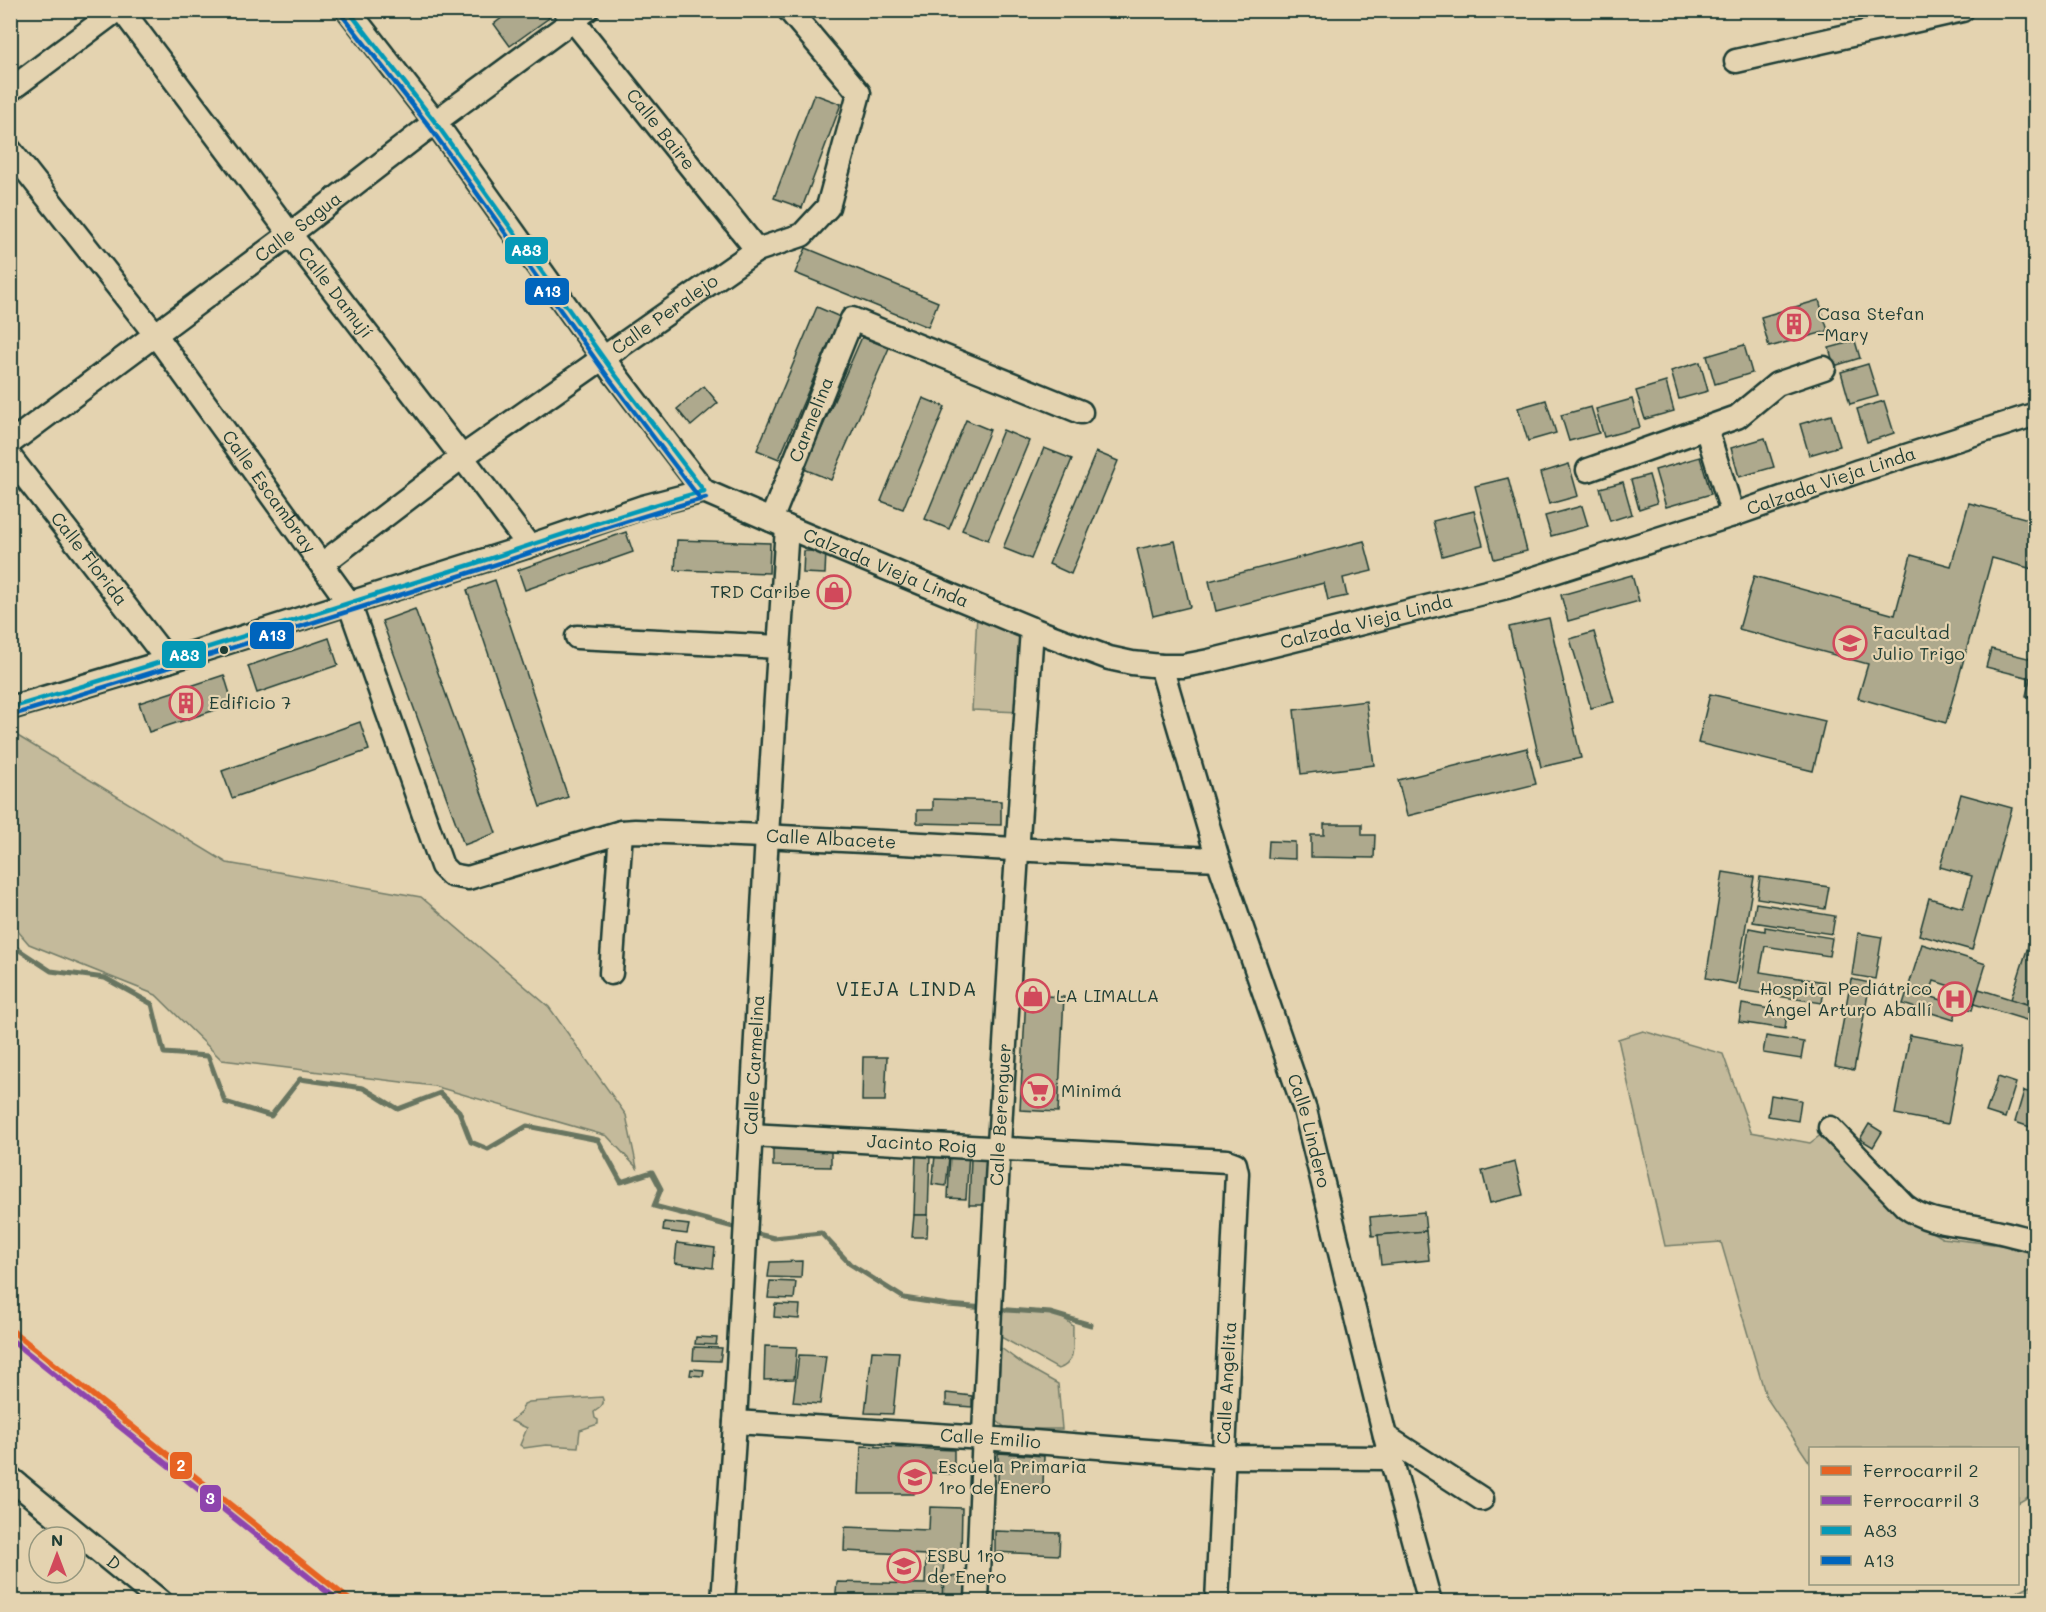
<svg xmlns="http://www.w3.org/2000/svg" width="2046" height="1612" viewBox="0 0 2046 1612" font-family="Mali,sans-serif">
	<style>
		.green { fill: #c4ba9b; stroke: #727c68; stroke-width: 1.5 }
		.lines { fill: none; stroke-linecap: round; stroke-linejoin: round }
		.stream { stroke: #677461; stroke-width: 5 }
		.building { fill: #aea98d; stroke: #1f3d34; stroke-width: 1.5; fill-rule: evenodd }
		.minor-casing { stroke: #1f3d34; stroke-width: 27 }
		.minor { stroke: #e4d3b0; stroke-width: 22 }
		.bus-1-casing { stroke: #e4d3b0; stroke-width: 9 }
		.bus-2-casing { stroke: #e4d3b0; stroke-width: 9 }
		.bus-1 { stroke: #0599b7; stroke-width: 4.5 }
		.bus-2 { stroke: #0065bd; stroke-width: 4.5 }
		.rail-1-casing { stroke: #e4d3b0; stroke-width: 10 }
		.rail-2-casing { stroke: #e4d3b0; stroke-width: 10 }
		.rail-1 { stroke: #e76323; stroke-width: 6 }
		.rail-2 { stroke: #8e44ad; stroke-width: 6 }
		.bus-dot { fill: #1f3d34; stroke: #e4d3b0; stroke-width: 2 }
		.labels { text-anchor: middle; stroke-width: 4.5; stroke-linejoin: round; paint-order: stroke }
		.street-label { font-size: 18px; fill: #1f3d34; stroke: #e4d3b0 }
		.poi-label { font-size: 18px; fill: #1f3d34; stroke: #e4d3b0; text-anchor: start }
		.neighbourhood-label { font-size: 20px; letter-spacing: 1.5px; fill: #1f3d34; stroke: #e4d3b0 }
		.line-badge { stroke: #e4d3b0; stroke-width: 2 }
		.badge-label { font-size: 16px; text-anchor: middle; font-weight: bold; fill: #fff }
	</style>
	<rect width="100%" height="100%" fill="#e4d3b0"/>
	<filter id="ink" filterUnits="userSpaceOnUse"><feTurbulence type="fractalNoise" baseFrequency=".0167" numOctaves="2"/><feDisplacementMap in="SourceGraphic" scale="12" xChannelSelector="R" yChannelSelector="G"/><feConvolveMatrix kernelMatrix="1 2 1 2 8 2 1 2 1" color-interpolation-filters="sRGB"/></filter>
	<g filter="url(#ink)">
		<g class="green">
			<polygon points="977,614 1025,630 1020,712 972,710"/>
			<polygon points="16,735 227,863 421,897 549,1007 626,1115 637,1168 607,1136 434,1086 222,1060 156,995 29,944 11,923 10,736"/>
			<polygon points="1643,1031 1723,1054 1751,1132 1810,1143 1830,1128 1904,1216 1942,1238 2035,1249 2035,1493 2018,1503 2018,1448 1810,1448 1810,1463 1766,1397 1721,1242 1665,1246 1618,1039"/>
			<path d="M1001,1311C1022,1313 1058,1308 1073,1326C1072,1343 1078,1363 1058,1369L1001,1337Z"/>
			<polygon points="1001,1348 1024,1365 1058,1384 1062,1429 1007,1429 997,1421"/>
			<path d="M602,1397C606,1404 600,1408 594,1412L595,1418L598,1420V1424L580,1430L578,1447L546,1445L524,1448L520,1445L527,1428L511,1421L521,1412L524,1404L529,1402Z"/>
			<polygon points="2035,1583 2035,1601 1999,1601"/>
		</g>
		<g class="lines">
			<g class="stream">
				<polyline points="10,942 13,946 51,971 105,978 152,1004 164,1053 208,1056 225,1102 271,1116 300,1079 363,1088 398,1109 440,1093 459,1111 471,1142 488,1149 527,1126 598,1140 621,1182 652,1172 661,1189 654,1206 741,1229"/>
				<polyline points="750,1232 774,1238 821,1233 850,1264 904,1298 948,1305 986,1308"/>
				<polyline points="995,1309 1050,1313 1091,1325"/>
			</g>
		</g>
		<g class="building">
			<polygon points="512,10 544,10 549,18 510,46 494,24"/>
			<polygon points="814,94 841,104 802,208 774,198"/>
			<polygon points="806,248 938,302 928,327 795,273"/>
			<polygon points="1819,300 1828,331 1769,347 1761,317"/>
			<polygon points="817,307 840,317 779,459 757,450"/>
			<polygon points="862,337 889,348 831,480 804,469"/>
			<polygon points="1855,341 1860,358 1834,366 1829,348"/>
			<polygon points="1744,345 1752,373 1715,384 1707,356"/>
			<polygon points="1700,362 1708,391 1679,399 1671,371"/>
			<polygon points="1868,364 1878,396 1850,404 1841,372"/>
			<polygon points="1666,382 1674,411 1645,419 1636,391"/>
			<polygon points="704,386 718,403 691,426 677,409"/>
			<polygon points="923,398 945,407 903,509 881,501"/>
			<polygon points="1632,399 1640,427 1604,437 1596,409"/>
			<polygon points="1546,400 1556,433 1528,441 1518,408"/>
			<polygon points="1884,401 1894,433 1867,442 1857,409"/>
			<polygon points="1591,407 1599,433 1569,441 1561,415"/>
			<polygon points="1831,415 1840,446 1809,455 1800,424"/>
			<polygon points="966,420 990,430 949,529 925,519"/>
			<polygon points="1003,430 1029,441 988,540 962,530"/>
			<polygon points="1765,438 1774,467 1739,477 1731,448"/>
			<polygon points="1044,448 1072,459 1031,559 1003,548"/>
			<polygon points="1096,452 1118,461 1071,574 1049,564"/>
			<polygon points="1700,457 1711,494 1666,507 1655,470"/>
			<polygon points="1569,464 1578,496 1549,504 1540,473"/>
			<polygon points="1649,475 1657,503 1639,509 1631,480"/>
			<polygon points="1508,478 1527,551 1494,559 1475,486"/>
			<polygon points="1623,482 1632,514 1610,521 1600,488"/>
			<polygon points="1969,503 2036,521 2036,570 1992,558 1946,723 1858,698 1868,664 1739,629 1754,576 1895,615 1911,555 1951,566"/>
			<polygon points="1582,506 1588,526 1551,536 1545,516"/>
			<polygon points="1474,511 1483,545 1442,556 1433,521"/>
			<polygon points="626,532 633,552 525,590 518,570"/>
			<polygon points="677,540 770,543 769,573 675,570"/>
			<polygon points="1175,541 1190,607 1153,616 1137,549"/>
			<polygon points="1364,541 1372,571 1343,578 1347,596 1328,600 1324,583 1216,611 1209,581"/>
			<polygon points="804,551 826,551 825,574 803,573"/>
			<polygon points="1632,575 1639,601 1568,621 1561,595"/>
			<polygon points="495,580 568,797 540,807 467,590"/>
			<polygon points="824,581 847,583 846,604 823,601"/>
			<polygon points="415,609 496,833 464,845 382,621"/>
			<polygon points="1549,618 1581,758 1541,767 1509,627"/>
			<polygon points="1594,632 1614,702 1591,708 1570,639"/>
			<polygon points="329,638 338,665 257,693 248,666"/>
			<polygon points="1991,649 2036,660 2036,698 2026,696 2030,678 1986,667"/>
			<polygon points="224,675 233,704 149,732 139,703"/>
			<polygon points="1710,694 1825,721 1813,771 1698,743"/>
			<polygon points="1366,701 1374,765 1301,774 1294,710"/>
			<polygon points="360,722 369,750 232,798 222,771"/>
			<polygon points="1527,748 1536,784 1407,816 1398,780"/>
			<polygon points="1961,794 2012,808 1972,950 1919,935 1929,898 1963,908 1972,876 1940,867"/>
			<polygon points="933,799 1001,801 1001,825 917,823 917,810 933,810"/>
			<polygon points="1324,824 1362,824 1362,835 1375,835 1374,858 1311,857 1311,835 1324,835"/>
			<polygon points="1269,841 1295,842 1295,859 1268,858"/>
			<polygon points="1723,872 1754,877 1736,984 1706,978"/>
			<polygon points="1760,877 1829,887 1825,909 1757,898"/>
			<polygon points="1756,903 1835,916 1832,934 1753,922"/>
			<polygon points="2036,922 2036,1007 2011,999"/>
			<polygon points="1765,927 1832,938 1829,956 1765,946 1760,972 1825,982 1822,1003 1739,990 1749,928 1765,931"/>
			<polygon points="1858,933 1882,937 1875,979 1852,975"/>
			<path d="M1922,944L1986,964L1972,1010L1958,1005L1954,1020L1903,1004ZM1934,981L1953,987L1948,1002L1929,996Z"/>
			<polygon points="1851,979 1870,983 1854,1070 1835,1066"/>
			<polygon points="1979,989 2036,1007 2036,1023 1974,1004"/>
			<polygon points="1026,995 1064,997 1058,1112 1020,1110"/>
			<polygon points="1742,1004 1787,1012 1785,1029 1739,1022"/>
			<polygon points="1910,1035 1963,1045 1948,1124 1895,1114"/>
			<polygon points="1766,1036 1804,1042 1801,1059 1763,1053"/>
			<polygon points="863,1057 887,1057 885,1101 862,1101"/>
			<polygon points="1998,1077 2016,1083 2005,1118 1986,1112"/>
			<polygon points="2024,1091 2036,1094 2036,1129 2015,1122"/>
			<polygon points="1771,1095 1801,1100 1798,1121 1768,1116"/>
			<polygon points="1869,1124 1882,1132 1873,1147 1860,1139"/>
			<polygon points="773,1148 831,1149 831,1167 773,1166"/>
			<polygon points="950,1152 969,1153 966,1199 948,1198"/>
			<polygon points="916,1155 930,1155 928,1215 914,1215"/>
			<polygon points="935,1156 949,1158 946,1186 932,1184"/>
			<polygon points="971,1158 988,1159 986,1205 969,1205"/>
			<polygon points="1515,1162 1523,1195 1490,1203 1482,1171"/>
			<polygon points="1424,1212 1426,1231 1372,1236 1370,1217"/>
			<polygon points="914,1215 928,1215 927,1237 912,1237"/>
			<polygon points="664,1222 689,1225 687,1234 663,1231"/>
			<polygon points="1426,1231 1429,1260 1381,1265 1378,1235"/>
			<polygon points="677,1243 715,1248 713,1268 675,1263"/>
			<polygon points="802,1261 801,1278 768,1277 770,1262"/>
			<polygon points="770,1281 796,1282 794,1299 768,1298"/>
			<polygon points="775,1304 800,1305 799,1319 774,1317"/>
			<polygon points="696,1337 717,1338 716,1345 695,1344"/>
			<polygon points="765,1346 797,1347 794,1379 764,1380"/>
			<polygon points="694,1347 722,1348 720,1361 693,1360"/>
			<polygon points="872,1351 899,1352 893,1414 865,1413"/>
			<polygon points="799,1355 826,1356 820,1404 793,1402"/>
			<polygon points="691,1369 704,1370 703,1376 690,1375"/>
			<polygon points="946,1393 972,1396 972,1407 946,1405"/>
			<polygon points="861,1446 954,1450 954,1474 914,1472 914,1494 859,1494"/>
			<polygon points="998,1453 1044,1456 1043,1485 998,1482"/>
			<polygon points="930,1507 962,1508 961,1556 944,1554 942,1602 835,1602 837,1582 925,1584 926,1555 844,1551 845,1527 929,1530"/>
			<polygon points="995,1531 1060,1533 1059,1555 995,1552"/>
			<polygon points="945,1576 966,1577 966,1602 944,1601"/>
		</g>
		<g class="lines">
			<g class="minor-casing">
				<g id="minor">
					<path id="s1" d="M122,10L290,234L462,457L529,546"/>
					<path id="s2" d="M348,10L435,122L614,373L704,491L787,527L1032,629L1109,658L1132,663L1161,666H1183L1209,661L1507,587L1733,515L1859,471L2036,414"/>
					<path id="s3" d="M565,10L757,250"/>
					<polyline points="1736,61 1962,10"/>
					<polyline points="10,90 117,10"/>
					<path id="s4" d="M10,150L155,334L349,603L442,866L451,875L468,878L621,832L635,831C829,837 1023,851 1218,859"/>
					<polyline points="1706,428 1733,515"/>
					<path id="s5" d="M10,443L290,234L435,122L587,10"/>
					<path id="s6" d="M10,457L168,661"/>
					<polyline points="1588,470 1737,417 1777,384 1824,368"/>
					<path id="s7" d="M771,520L852,319L1081,412"/>
					<path id="s8" d="M322,564L462,457L757,250L802,235L828,207L859,93L789,10"/>
					<polyline points="577,637 779,647"/>
					<path id="s9" d="M1161,666L1218,859L1305,1110L1385,1436L1430,1602"/>
					<polyline points="10,708 168,661 529,546 643,507 704,491"/>
					<polyline points="611,973 621,832"/>
					<path d="M1830,1128L1905,1206C1927,1223 1954,1223 1981,1228C1999,1231 2017,1236 2036,1241"/>
					<path id="s10" d="M751,1135L1227,1161L1235,1164L1237,1173L1217,1602"/>
					<path id="s11" d="M735,1422L983,1438L1224,1457L1391,1458"/>
					<polyline points="1385,1436 1482,1499"/>
					<path id="s12" d="M10,1478L161,1602"/>
					<path id="s13" d="M723,1602L735,1422L767,835L787,527"/>
					<path id="s14" d="M977,1602C989,1277 1010,953 1032,629"/>
				</g>
			</g>
			<use href="#minor" class="minor"/>
			<g class="bus-1-casing">
				<g id="bus-1">
					<polyline points="348,10 435,122 614,373 704,491"/>
					<path d="M10,708C164,662 317,613 470,565C548,540 625,512 704,491"/>
				</g>
			</g>
			<g class="bus-2-casing">
				<g id="bus-2">
					<polyline points="342,15 429,126 608,377 698,496"/>
					<path d="M12,715C166,669 319,621 472,572C550,547 627,519 706,498"/>
				</g>
			</g>
			<use href="#bus-1" class="bus-1"/>
			<use href="#bus-2" class="bus-2"/>
			<g class="rail-1-casing">
				<polyline id="rail-1" points="10,1329 352,1602"/>
			</g>
			<g class="rail-2-casing">
				<polyline id="rail-2" points="10,1339 340,1602"/>
			</g>
			<use href="#rail-1" class="rail-1"/>
			<use href="#rail-2" class="rail-2"/>
		</g>
	</g>
	<defs>
		<g id="building-ring" transform="scale(1.725)"><circle r="9.5" fill="#e4d3b0" stroke="#d1495b" stroke-width="1.5"/><path d="M-4-6H4V6H1V3H-1V6H-4ZM-2.5-4.3h1.7v1.8h-1.7ZM.8-4.3h1.7v1.8H.8ZM-2.5-1h1.7V.8h-1.7ZM.8-1h1.7V.8H.8Z" fill="#d1495b"/></g>
		<g id="shop-ring" transform="scale(1.725)"><circle r="9.5" fill="#e4d3b0" stroke="#d1495b" stroke-width="1.5"/><path d="M-5-2.5h2.3a2.7 3.5 0 0 1 5.4 0H5L5.5 6h-11ZM-1.5-2.5h3a1.5 2.3 0 0 0-3 0Z" fill="#d1495b"/></g>
		<g id="university-ring" transform="scale(1.725)"><circle r="9.5" fill="#e4d3b0" stroke="#d1495b" stroke-width="1.5"/><path d="M0-5L7-2L0 1L-7-2ZM-4 1L0 2.5L4 1V4Q0 6-4 4Z" fill="#d1495b"/></g>
		<g id="hospital-ring" transform="scale(1.725)"><circle r="9.5" fill="#e4d3b0" stroke="#d1495b" stroke-width="1.5"/><path d="M-5-5h3v3.5h4V-5h3V5h-3V1.5h-4V5h-3Z" fill="#d1495b"/></g>
		<g id="supermarket-ring" transform="scale(1.725)"><circle r="9.5" fill="#e4d3b0" stroke="#d1495b" stroke-width="1.5"/><path d="M-6-5.5h2.5l.6 2H6L4.5 2H-2.5L-4.4-4H-6ZM-1.5 3.2a1.3 1.3 0 1 0 .1 0ZM3 3.2a1.3 1.3 0 1 0 .1 0Z" fill="#d1495b"/></g>
		<g id="school-ring" transform="scale(1.725)"><circle r="9.5" fill="#e4d3b0" stroke="#d1495b" stroke-width="1.5"/><path d="M0-5L7-2L0 1L-7-2ZM-4 1L0 2.5L4 1V4Q0 6-4 4Z" fill="#d1495b"/></g>
	</defs>
	<g fill-rule="evenodd">
		<use href="#building-ring" x="1794" y="324"/>
		<use href="#shop-ring" x="834" y="592"/>
		<use href="#university-ring" x="1850" y="643"/>
		<use href="#building-ring" x="186" y="703"/>
		<use href="#shop-ring" x="1033" y="996"/>
		<use href="#hospital-ring" x="1955" y="999"/>
		<use href="#supermarket-ring" x="1038" y="1091"/>
		<use href="#school-ring" x="915" y="1477"/>
		<use href="#school-ring" x="904" y="1566"/>
	</g>
	<circle class="bus-dot" cx="224" cy="650" r="5"/>
	<g class="labels">
		<g class="street-label">
			<text dy="6" stroke="none"><textPath href="#s3" startOffset="153">Calle Baire</textPath></text>
			<text dy="6" stroke="none"><textPath href="#s5" startOffset="360">Calle Sagua</textPath></text>
			<text dy="6" stroke="none"><textPath href="#s1" startOffset="354">Calle Damují</textPath></text>
			<text dy="6" stroke="none"><textPath href="#s8" startOffset="424">Calle Peralejo</textPath></text>
			<text dy="6" stroke="none"><textPath href="#s7" startOffset="108">Carmelina</textPath></text>
			<text dy="6" stroke="none"><textPath href="#s2" startOffset="1786">Calzada Vieja Linda</textPath></text>
			<text dy="6" stroke="none"><textPath href="#s4" startOffset="429">Calle Escambray</textPath></text>
			<text dy="6" stroke="none"><textPath href="#s6" startOffset="129">Calle Florida</textPath></text>
			<text dy="6" stroke="none"><textPath href="#s2" startOffset="796">Calzada Vieja Linda</textPath></text>
			<text dy="6" stroke="none"><textPath href="#s2" startOffset="1300">Calzada Vieja Linda</textPath></text>
			<text dy="6" stroke="none"><textPath href="#s4" startOffset="1245">Calle Albacete</textPath></text>
			<text dy="6" stroke="none"><textPath href="#s13" startOffset="538">Calle Carmelina</textPath></text>
			<text dy="6" stroke="none"><textPath href="#s14" startOffset="488">Calle Berenguer</textPath></text>
			<text dy="6" stroke="none"><textPath href="#s9" startOffset="488">Calle Lindero</textPath></text>
			<text dy="6" stroke="none"><textPath href="#s10" startOffset="171">Jacinto Roig</textPath></text>
			<text transform="translate(1227 1383) rotate(-87)" y="6">Calle Angelita</text>
			<text dy="6" stroke="none"><textPath href="#s11" startOffset="256">Calle Emilio</textPath></text>
			<text dy="6" stroke="none"><textPath href="#s12" startOffset="134">D</textPath></text>
		</g>
		<g class="poi-label">
			<text x="1817" y="320">Casa Stefan<tspan x="1817" dy="21">-Mary</tspan></text>
			<text x="811" y="598" text-anchor="end">TRD Caribe</text>
			<text x="1873" y="639">Facultad<tspan x="1873" dy="21">Julio Trigo</tspan></text>
			<text x="209" y="709">Edificio 7</text>
			<text x="1932" y="995" text-anchor="end">Hospital Pediátrico<tspan x="1932" dy="21">Ángel Arturo Aballí</tspan></text>
			<text x="1056" y="1002">LA LIMALLA</text>
			<text x="1061" y="1097">Minimá</text>
			<text x="938" y="1473">Escuela Primaria<tspan x="938" dy="21">1ro de Enero</tspan></text>
			<text x="927" y="1562">ESBU 1ro<tspan x="927" dy="21">de Enero</tspan></text>
		</g>
		<g class="neighbourhood-label">
			<text x="907" y="996">VIEJA LINDA</text>
		</g>
	</g>
	<g class="line-badge">
		<rect x="504" y="236" width="45" height="29" rx="6" fill="#0599b7"/>
		<rect x="524" y="277" width="46" height="29" rx="6" fill="#0065bd"/>
		<rect x="249" y="621" width="46" height="29" rx="6" fill="#0065bd"/>
		<rect x="161" y="640" width="46" height="29" rx="6" fill="#0599b7"/>
		<rect x="169" y="1451" width="24" height="29" rx="6" fill="#e76323"/>
		<rect x="199" y="1484" width="23" height="29" rx="6" fill="#8e44ad"/>
	</g>
	<g class="badge-label">
		<text x="526" y="256">A83</text>
		<text x="547" y="297">A13</text>
		<text x="272" y="641">A13</text>
		<text x="184" y="661">A83</text>
		<text x="181" y="1471">2</text>
		<text x="210" y="1504">3</text>
	</g>
	<rect width="2046" height="1612" fill="none" stroke="#e4d3b0" stroke-width="36"/>
	<rect x="18" y="18" width="2010" height="1576" fill="none" stroke="#1f3d34" stroke-width="2" filter="url(#ink)"/>
	<rect x="1809" y="1447" width="210" height="138" fill="#e4d3b0" stroke="#95977e" stroke-width="1.5"/>
	<rect x="1821" y="1466" width="30" height="9" fill="#e76323" stroke="#95977e" stroke-width="1.5"/>
	<text x="1863" y="1477" font-size="18" fill="#1f3d34">Ferrocarril 2</text>
	<rect x="1821" y="1496" width="30" height="9" fill="#8e44ad" stroke="#95977e" stroke-width="1.5"/>
	<text x="1863" y="1507" font-size="18" fill="#1f3d34">Ferrocarril 3</text>
	<rect x="1821" y="1526" width="30" height="9" fill="#0599b7" stroke="#95977e" stroke-width="1.5"/>
	<text x="1863" y="1537" font-size="18" fill="#1f3d34">A83</text>
	<rect x="1821" y="1556" width="30" height="9" fill="#0065bd" stroke="#95977e" stroke-width="1.5"/>
	<text x="1863" y="1567" font-size="18" fill="#1f3d34">A13</text>
	<g transform="translate(57 1555)"><circle r="28" fill="#e4d3b0" stroke="#95977e" stroke-width="1.5"/>
	<path d="M0-4.5L10 22L0 15L-10 22Z" fill="#d1495b"/>
	<text y="-9" font-size="16" font-weight="bold" text-anchor="middle" fill="#1f3d34">N</text>
	</g>
</svg>
